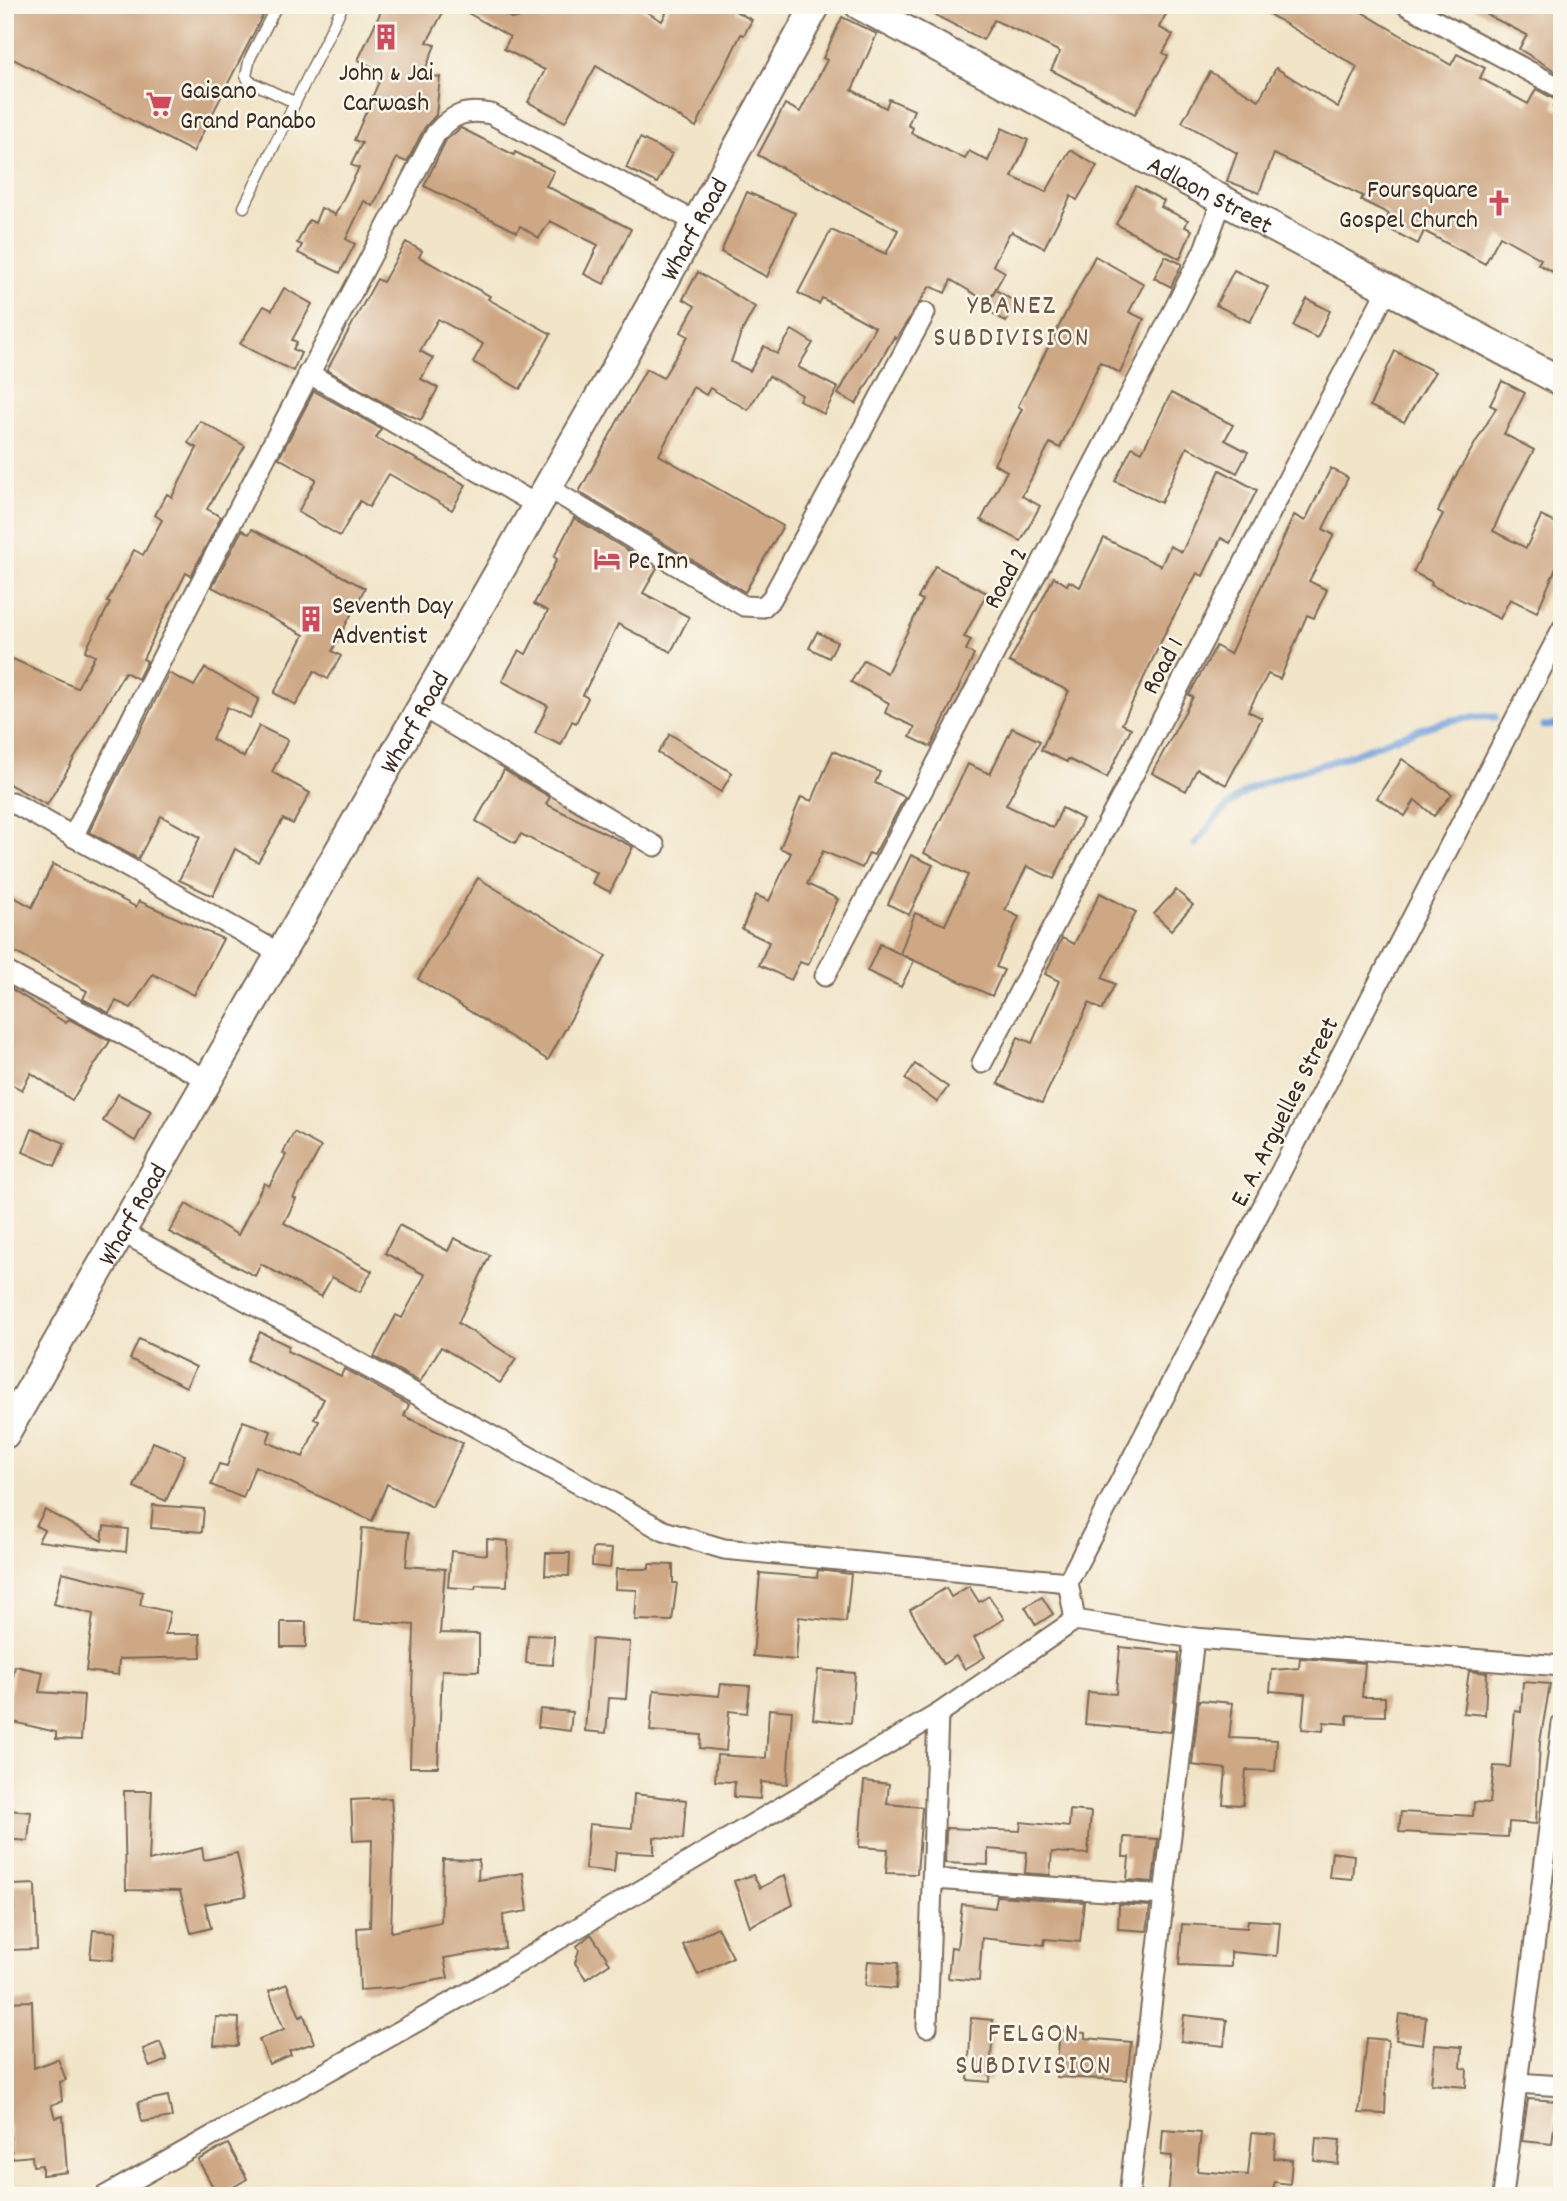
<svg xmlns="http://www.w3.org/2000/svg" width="1567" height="2201" viewBox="0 0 1567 2201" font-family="Dekko,sans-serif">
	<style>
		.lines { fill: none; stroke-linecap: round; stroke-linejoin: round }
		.stream { stroke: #73a3dd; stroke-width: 7 }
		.building { fill: #cea784 }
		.lane-casing { stroke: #7b6b59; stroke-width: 13 }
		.street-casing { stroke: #7b6b59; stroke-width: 23 }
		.secondary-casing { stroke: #7b6b59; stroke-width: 32 }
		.lane { stroke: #fff; stroke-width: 10 }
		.street { stroke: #fff; stroke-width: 19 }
		.secondary { stroke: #fff; stroke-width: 28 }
		.labels { text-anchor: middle; stroke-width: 5; stroke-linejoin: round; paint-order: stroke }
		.poi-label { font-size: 26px; fill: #3b2a1e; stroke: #fbf7ec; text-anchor: start }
		.street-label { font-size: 26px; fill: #3b2a1e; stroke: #fbf7ec }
		.neighbourhood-label { font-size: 28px; letter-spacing: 2px; fill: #6e5642; stroke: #fbf7ec }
	</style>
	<rect width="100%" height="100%" fill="#fbf7ec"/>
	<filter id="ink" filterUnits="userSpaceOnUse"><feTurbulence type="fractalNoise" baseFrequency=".0143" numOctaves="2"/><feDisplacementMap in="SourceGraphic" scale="14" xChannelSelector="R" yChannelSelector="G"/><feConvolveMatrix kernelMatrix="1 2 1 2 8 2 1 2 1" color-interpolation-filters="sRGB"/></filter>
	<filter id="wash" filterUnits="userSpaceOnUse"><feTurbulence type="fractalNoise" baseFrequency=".00686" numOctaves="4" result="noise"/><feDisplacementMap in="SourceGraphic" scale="28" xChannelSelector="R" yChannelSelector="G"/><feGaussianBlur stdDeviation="1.57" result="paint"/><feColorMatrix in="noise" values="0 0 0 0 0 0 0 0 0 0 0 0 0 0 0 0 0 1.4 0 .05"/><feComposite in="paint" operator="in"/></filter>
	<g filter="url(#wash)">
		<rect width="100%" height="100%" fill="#f1e4c7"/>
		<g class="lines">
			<g class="stream">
				<polyline points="1544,726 1562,725"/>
				<path d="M1195,844C1210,825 1226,804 1247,791C1273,777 1299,771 1327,763C1382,747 1436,713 1495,717"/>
			</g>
		</g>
		<g id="blocks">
			<g class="building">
				<polygon points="5,5 268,5 193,152 5,55"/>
				<polygon points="384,5 447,5 427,42 435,45 423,75 440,77 436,115 425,127 407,162 397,158 373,206 364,201 346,239 355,244 340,273 298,253 302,245 297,243 309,220 315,223 321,208 335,215 359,168 351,165 362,143 354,140 383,72 358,60"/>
				<polygon points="454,5 501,5 503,14 513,19 520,17 526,5 635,5 662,21 670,5 738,5 735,11 752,20 744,35 741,34 696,127 596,66 565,122 528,102 545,70 504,49 510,37"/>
				<polygon points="916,5 1171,5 1159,27 1173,35 1163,53 1168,56 1135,114 1051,70 1060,52 1018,31 994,20 983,40"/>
				<polygon points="1254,5 1350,5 1451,65 1457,54 1485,68 1480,78 1528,104 1536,89 1556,100 1553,107 1562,112 1562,277 1538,264 1541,259 1500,236 1485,264 1424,231 1418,244 1383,226 1389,214 1361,200 1363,196 1274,154 1259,193 1227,181 1237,153 1182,122 1210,72 1259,100 1276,68 1338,107 1357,67"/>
				<polygon points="1468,5 1562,5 1562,75 1519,49 1527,35"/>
				<polygon points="842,17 877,34 852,90 886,108 889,99 914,110 908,125 913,128 911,133 965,159 969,151 988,161 1002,128 1028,140 1012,177 1046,192 1070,150 1097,166 1077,200 1071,196 1044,248 1012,232 1009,234 993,265 1005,272 988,302 951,280 945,293 930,286 896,339 894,337 856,404 838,394 875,327 822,298 819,304 798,293 831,230 886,254 898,230 758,155 785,104 800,112 827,60 823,58"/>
				<polygon points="461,128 514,155 515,152 554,171 546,186 631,229 604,284 584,274 598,245 550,221 539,238 520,226 517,232 424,186 446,140"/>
				<polygon points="640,138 672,154 657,183 626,168"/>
				<polygon points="1136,186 1164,201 1161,207 1188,220 1185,227 1192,230 1180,259 1116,224"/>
				<polygon points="747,192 795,213 767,277 721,252"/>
				<polygon points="406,242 422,251 419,257 490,296 488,299 551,334 520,389 473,362 483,344 438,319 420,351 433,358 421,379 438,388 421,420 393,408 327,370 377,279 383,282"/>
				<polygon points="1095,256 1144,284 1129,312 1144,319 1120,373 1100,362 1060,448 1050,443 1022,496 1040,506 1021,541 981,520 1007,471 994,464 1022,409 1018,406"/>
				<polygon points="1165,256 1182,264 1171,287 1154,278"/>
				<polygon points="1234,270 1268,287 1250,322 1216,305"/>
				<polygon points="698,272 755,307 741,333 731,362 750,371 764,346 777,354 792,330 813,343 798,367 838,388 824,414 799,400 802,395 769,376 748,410 710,388 706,395 693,387 659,455 783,526 745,592 579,492 646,369 663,378 688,336 681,332 695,306 683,299"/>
				<polygon points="284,288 312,304 292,340 297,342 293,349 301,353 293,371 240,344 264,306 272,310"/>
				<polygon points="996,290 1018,304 1006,322 985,308"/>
				<polygon points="1307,299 1330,311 1317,338 1293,326"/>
				<polygon points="1395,351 1435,372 1404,422 1370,406"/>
				<polygon points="1502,381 1525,393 1504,434 1534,450 1504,505 1493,531 1526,548 1541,516 1562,526 1562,554 1537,612 1510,599 1500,619 1431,585 1432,582 1413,572 1443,514 1438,511 1454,479 1496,408 1490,405"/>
				<polygon points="314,391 381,429 376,438 466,485 452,510 389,474 369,507 360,501 340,536 298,512 316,479 279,458"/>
				<polygon points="1171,393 1233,425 1225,440 1248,452 1237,473 1187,447 1161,503 1115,481 1132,447 1142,452"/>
				<polygon points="200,421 245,446 207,509 221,517 191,576 186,573 158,628 143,659 147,661 138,679 125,672 47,805 5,782 5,675 13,659 77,688 95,656 85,651 110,603 107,602 134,550 143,555 162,520 155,515 167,494 172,497 197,448 188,443"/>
				<polygon points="1331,468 1348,478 1323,529 1334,535 1309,581 1327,590 1314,618 1307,615 1280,679 1268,674 1248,711 1262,718 1226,785 1197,769 1186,791 1152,773 1193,697 1189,695 1216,646 1230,654 1294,515 1305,521"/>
				<polygon points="1220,470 1257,490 1230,543 1221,538 1203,576 1197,573 1167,629 1122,724 1131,728 1107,778 1068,759 1067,762 1041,750 1069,691 1009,662 1054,577 1067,585 1069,581 1080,587 1104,538 1161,566 1170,546 1182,552"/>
				<polygon points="574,518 657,568 643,593 689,617 671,652 618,624 583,695 588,698 576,723 572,721 561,745 535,733 548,706 502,681 519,650 526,654 548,611 534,604 557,559 554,557"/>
				<polygon points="252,529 365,588 332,651 341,656 328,679 314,671 296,705 274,693 304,635 212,587 242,530 249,534"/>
				<polygon points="935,566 987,593 964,637 971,640 966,650 974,655 931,747 910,737 915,727 885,713 889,703 851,682 864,660 887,673 923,600 918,598"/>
				<polygon points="817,632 837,642 829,658 809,648"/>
				<polygon points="205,668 259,699 250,718 227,707 212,739 244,757 259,726 288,740 272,772 310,793 293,824 283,819 258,862 235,849 213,896 179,880 200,837 161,816 138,859 89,832 169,673 194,686"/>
				<polygon points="1012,728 1040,741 1006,805 1053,828 1062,808 1083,819 1054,879 1027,866 1005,910 1019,917 996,967 1004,970 992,996 900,954 915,913 945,925 968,875 924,853 968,764 990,774"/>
				<polygon points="670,734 732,773 721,792 658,753"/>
				<polygon points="833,751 880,772 875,783 905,797 874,855 869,853 862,868 823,851 807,884 838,899 808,965 800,962 791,980 759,965 769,942 742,929 756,895 769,901 791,853 780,848 801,797 812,801"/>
				<polygon points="1402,759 1452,794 1434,816 1415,800 1405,816 1377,798"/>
				<polygon points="504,770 550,797 546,804 633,847 610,892 592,883 597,873 521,834 515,843 476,821"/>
				<polygon points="911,855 933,865 909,915 888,904"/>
				<polygon points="53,864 136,907 139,901 223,939 194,995 153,974 131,1008 116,1001 109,1013 83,999 87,991 5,947 5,892 32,907"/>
				<polygon points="478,878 606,956 548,1060 418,979"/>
				<polygon points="1176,890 1193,905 1171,930 1154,914"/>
				<polygon points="1100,893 1136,912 1102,978 1115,984 1102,1010 1089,1003 1042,1103 998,1084 1018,1037 1032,1043 1059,981 1045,974 1062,938 1074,944"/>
				<polygon points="880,944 914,961 901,987 867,971"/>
				<polygon points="5,985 66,1023 69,1019 110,1041 72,1100 31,1073 22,1090 5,1081"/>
				<polygon points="915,1064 948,1087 937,1102 905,1079"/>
				<polygon points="118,1094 151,1111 135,1141 103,1121"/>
				<polygon points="32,1129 65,1143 55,1166 23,1152"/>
				<polygon points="294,1132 321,1147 293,1198 296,1199 284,1223 372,1271 360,1292 332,1277 321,1297 261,1264 255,1276 169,1232 186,1204 238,1235 264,1183 269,1186 286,1155 283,1153"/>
				<polygon points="399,1225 448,1251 454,1238 490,1255 458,1323 516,1359 500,1383 441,1347 420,1382 374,1357 396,1315 402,1318 425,1275 385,1253"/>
				<polygon points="260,1332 289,1346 287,1351 341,1376 344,1369 409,1405 404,1416 463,1443 432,1507 387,1484 372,1521 255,1466 243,1498 211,1485 219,1464 227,1466 243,1421 271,1431 267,1442 303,1457 319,1421 314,1419 324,1399 247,1360"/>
				<polygon points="139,1339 196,1367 186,1387 130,1359"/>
				<polygon points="153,1442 185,1455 166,1501 134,1487"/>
				<polygon points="153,1505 204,1509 202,1532 151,1528"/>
				<polygon points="45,1510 102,1541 104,1526 128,1529 126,1552 38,1541 44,1530 36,1526"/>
				<polygon points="362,1528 409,1532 406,1566 445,1569 440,1633 479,1634 479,1671 442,1670 438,1767 410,1767 414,1625 354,1621"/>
				<polygon points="487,1539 508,1541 507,1586 476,1585 475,1589 448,1587 451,1551 487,1555"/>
				<polygon points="593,1548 612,1549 610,1568 592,1566"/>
				<polygon points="546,1553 570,1553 569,1576 545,1575"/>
				<polygon points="649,1564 673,1565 673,1583 677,1583 672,1621 635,1620 637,1590 615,1589 616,1569 649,1569"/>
				<polygon points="818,1570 851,1574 846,1622 799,1617 796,1660 753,1656 760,1573 817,1578"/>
				<polygon points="62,1572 143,1592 140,1605 170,1612 165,1634 200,1634 201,1657 119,1659 118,1675 86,1671 93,1614 54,1604"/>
				<polygon points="969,1586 979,1602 989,1596 1004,1619 974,1638 985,1657 965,1669 956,1656 943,1664 910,1610 946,1588 951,1597"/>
				<polygon points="1042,1597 1053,1614 1036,1625 1025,1607"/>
				<rect x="281" y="1622" width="25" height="25"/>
				<polygon points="528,1635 554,1636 553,1665 526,1663"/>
				<polygon points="592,1639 630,1642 626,1699 609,1698 606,1733 585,1731"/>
				<polygon points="1120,1647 1179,1653 1171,1732 1085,1724 1088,1692 1116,1694"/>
				<polygon points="1300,1658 1365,1663 1362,1697 1385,1697 1385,1716 1347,1715 1347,1724 1324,1722 1323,1731 1302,1729 1305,1694 1270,1691 1272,1670 1299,1668"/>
				<polygon points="15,1666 43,1672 39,1692 84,1695 81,1740 56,1739 56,1732 5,1720"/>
				<polygon points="818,1670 855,1673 851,1723 813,1719"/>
				<polygon points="1469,1671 1487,1673 1485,1715 1463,1713"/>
				<polygon points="1523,1682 1550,1684 1540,1742 1536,1824 1509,1822 1508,1837 1399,1832 1401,1812 1473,1816 1474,1802 1490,1803 1494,1766 1510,1767 1515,1711 1521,1712"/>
				<polygon points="721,1684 750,1686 747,1713 729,1711 726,1751 700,1748 701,1735 650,1731 654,1690 719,1696"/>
				<polygon points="1199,1700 1233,1703 1229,1738 1277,1740 1275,1771 1246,1770 1243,1805 1223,1804 1226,1769 1192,1765"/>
				<polygon points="540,1709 572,1712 570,1731 538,1727"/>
				<polygon points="769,1709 792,1711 787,1784 761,1782 760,1799 734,1797 735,1782 715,1781 717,1755 766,1758"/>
				<polygon points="864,1781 889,1784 887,1804 922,1807 917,1874 886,1873 888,1849 859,1847"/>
				<polygon points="124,1791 152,1791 149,1861 202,1848 204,1860 237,1853 246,1896 205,1904 211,1928 191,1933 180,1891 126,1890"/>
				<polygon points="634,1794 686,1800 683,1839 654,1837 654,1854 616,1852 614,1872 585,1869 589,1824 632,1828"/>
				<polygon points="391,1798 394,1836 391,1932 441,1922 443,1859 479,1860 478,1880 523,1873 528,1911 503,1915 505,1948 444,1958 448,1978 401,1987 360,1990 357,1928 370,1927 372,1840 353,1841 351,1800"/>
				<polygon points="8,1810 31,1812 28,1841 5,1839"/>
				<polygon points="1070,1810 1091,1812 1088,1854 1052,1852 1050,1875 1025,1873 1027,1852 988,1849 988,1865 945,1863 946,1828 1020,1831 1021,1822 1069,1827"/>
				<polygon points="1124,1837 1158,1839 1153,1882 1127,1880 1129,1857 1123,1857"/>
				<polygon points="1332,1852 1354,1855 1352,1879 1329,1877"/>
				<polygon points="753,1875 760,1888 785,1875 793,1905 750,1926 734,1881"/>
				<polygon points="35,1884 37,1949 8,1950 8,1911 14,1911 13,1885"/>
				<polygon points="997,1896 1084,1902 1080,1942 1045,1939 1044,1945 982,1938 979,1981 948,1978 951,1947 957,1948 962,1904 995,1908"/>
				<polygon points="1119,1904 1150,1906 1147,1931 1118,1929"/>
				<polygon points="1248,1920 1280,1922 1277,1956 1231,1952 1231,1967 1179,1965 1182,1924 1247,1928"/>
				<polygon points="717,1927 733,1957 698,1975 683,1945"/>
				<polygon points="93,1930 116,1932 113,1960 90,1958"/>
				<polygon points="591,1934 610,1963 586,1979 575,1963 579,1950 577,1946"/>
				<polygon points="868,1961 898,1963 896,1989 865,1986"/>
				<polygon points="287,1984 300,2017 304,2015 314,2043 289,2051 291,2055 269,2064 259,2039 284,2029 269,1991"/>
				<polygon points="32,2001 34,2068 58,2059 66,2080 60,2082 62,2101 51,2105 55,2118 63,2116 67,2172 42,2175 42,2165 33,2166 32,2156 12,2158 9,2124 5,2125 5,2002"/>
				<polygon points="1399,2014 1426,2017 1423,2044 1396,2040"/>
				<polygon points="1184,2015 1227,2020 1224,2046 1181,2041"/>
				<polygon points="216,2017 239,2018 238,2046 214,2045"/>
				<polygon points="971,2018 993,2020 990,2082 968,2080"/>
				<polygon points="1060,2031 1085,2033 1085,2038 1131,2042 1127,2080 1056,2077"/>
				<polygon points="1367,2038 1388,2040 1385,2114 1359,2113"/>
				<polygon points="160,2042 167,2060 150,2067 143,2049"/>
				<polygon points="1435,2045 1462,2047 1461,2068 1467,2069 1466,2087 1431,2084"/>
				<polygon points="168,2096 172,2117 142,2122 138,2102"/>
				<polygon points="1528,2099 1557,2101 1552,2144 1522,2141"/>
				<polygon points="1163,2130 1201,2133 1197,2171 1248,2175 1252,2133 1276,2135 1274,2158 1292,2160 1290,2184 1274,2182 1273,2196 1168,2196 1172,2156 1161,2155"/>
				<polygon points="1316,2138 1340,2140 1338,2164 1314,2161"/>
				<polygon points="228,2144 247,2179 218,2196 198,2160"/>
			</g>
		</g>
	</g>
	<g filter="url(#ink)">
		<use href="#blocks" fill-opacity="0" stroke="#7b6b59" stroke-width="2"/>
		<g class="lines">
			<g class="lane-casing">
				<g id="lane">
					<polyline points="277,5 250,58 246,76 249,81 294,102"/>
					<polyline points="244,207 343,5"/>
				</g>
			</g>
			<g class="street-casing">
				<g id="street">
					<polyline points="1406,5 1562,89"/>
					<polyline points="513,7 514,5"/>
					<polyline points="308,373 537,505"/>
					<polyline points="547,487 744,606 763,607 772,598 925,313"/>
					<polyline points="421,706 655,846"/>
					<polyline points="12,802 279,953"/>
					<path d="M73,837C189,599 313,367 436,133C453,114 466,109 491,114L696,222"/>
					<polyline points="5,971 206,1079"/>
					<polyline points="825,976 1154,349 1204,250 1222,200"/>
					<polyline points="982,1063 1387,290"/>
					<polyline points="122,1232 664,1531 724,1549 1068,1582"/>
					<polyline points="1075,1620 1068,1582 1562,629"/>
					<polyline points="934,1879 1164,1895"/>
					<polyline points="927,2027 938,1714"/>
					<polyline points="1517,2083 1562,2086"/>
					<polyline points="105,2196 475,1989 938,1714 1075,1620 1194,1638 1562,1666"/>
					<polyline points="1129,2196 1194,1638"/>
					<polyline points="1503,2196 1562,1724"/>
				</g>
			</g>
			<g class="secondary-casing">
				<g id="secondary">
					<path id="s1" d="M859,5L1562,382"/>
					<path id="s2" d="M5,1434L624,354L816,5"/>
				</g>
			</g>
			<use href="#lane" class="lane"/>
			<use href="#street" class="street"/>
			<use href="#secondary" class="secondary"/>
		</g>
	</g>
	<defs>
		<g id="building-bare" transform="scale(2.1)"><path d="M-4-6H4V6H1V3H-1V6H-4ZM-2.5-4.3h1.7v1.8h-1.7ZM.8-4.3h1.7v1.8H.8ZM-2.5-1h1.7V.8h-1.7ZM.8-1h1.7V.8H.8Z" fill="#d1495b" stroke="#fbf7ec" stroke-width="2.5" paint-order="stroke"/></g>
		<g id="supermarket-bare" transform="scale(2.1)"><path d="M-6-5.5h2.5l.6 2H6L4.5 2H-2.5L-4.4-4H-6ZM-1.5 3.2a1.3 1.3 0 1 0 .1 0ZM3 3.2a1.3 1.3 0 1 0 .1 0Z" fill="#d1495b" stroke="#fbf7ec" stroke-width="2.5" paint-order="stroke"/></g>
		<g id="church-bare" transform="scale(2.1)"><path d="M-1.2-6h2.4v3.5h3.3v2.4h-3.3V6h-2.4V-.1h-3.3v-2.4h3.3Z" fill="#d1495b" stroke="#fbf7ec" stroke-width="2.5" paint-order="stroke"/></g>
		<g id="hotel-bare" transform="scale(2.1)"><path d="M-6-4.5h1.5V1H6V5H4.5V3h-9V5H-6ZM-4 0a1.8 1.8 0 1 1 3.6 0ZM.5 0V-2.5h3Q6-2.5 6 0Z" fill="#d1495b" stroke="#fbf7ec" stroke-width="2.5" paint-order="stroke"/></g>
	</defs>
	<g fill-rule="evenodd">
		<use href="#building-bare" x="386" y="37"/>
		<use href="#supermarket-bare" x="159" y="104"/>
		<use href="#church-bare" x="1499" y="203"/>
		<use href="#hotel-bare" x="607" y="559"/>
		<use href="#building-bare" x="311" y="619"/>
	</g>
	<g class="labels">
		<g class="poi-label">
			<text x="386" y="80" text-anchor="middle">John &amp; Jai<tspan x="386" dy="30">Carwash</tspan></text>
			<text x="180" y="98">Gaisano<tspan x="180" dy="30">Grand Panabo</tspan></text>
			<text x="1478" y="197" text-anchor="end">Foursquare<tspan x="1478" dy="30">Gospel Church</tspan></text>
			<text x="628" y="568">Pc Inn</text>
			<text x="332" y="613">Seventh Day<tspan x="332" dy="30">Adventist</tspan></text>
		</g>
		<g class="street-label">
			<text dy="9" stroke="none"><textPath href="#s1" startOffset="399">Adlaon Street</textPath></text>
			<text dy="9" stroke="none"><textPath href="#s2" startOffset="1388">Wharf Road</textPath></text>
			<text transform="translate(1004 577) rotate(-62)" y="9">Road 2</text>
			<text transform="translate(1161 665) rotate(-62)" y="9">Road 1</text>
			<text dy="9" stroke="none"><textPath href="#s2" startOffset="821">Wharf Road</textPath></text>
			<text transform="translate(1283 1111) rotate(-63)" y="9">E. A. Arguelles Street</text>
			<text dy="9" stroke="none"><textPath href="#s2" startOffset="254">Wharf Road</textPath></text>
		</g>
		<g class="neighbourhood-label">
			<text x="1012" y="313">YBANEZ<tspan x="1012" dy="32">SUBDIVISION</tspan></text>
			<text x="1034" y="2041">FELGON<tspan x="1034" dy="32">SUBDIVISION</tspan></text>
		</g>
	</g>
	<rect width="1567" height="2201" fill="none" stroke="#fbf7ec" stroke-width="28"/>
</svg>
